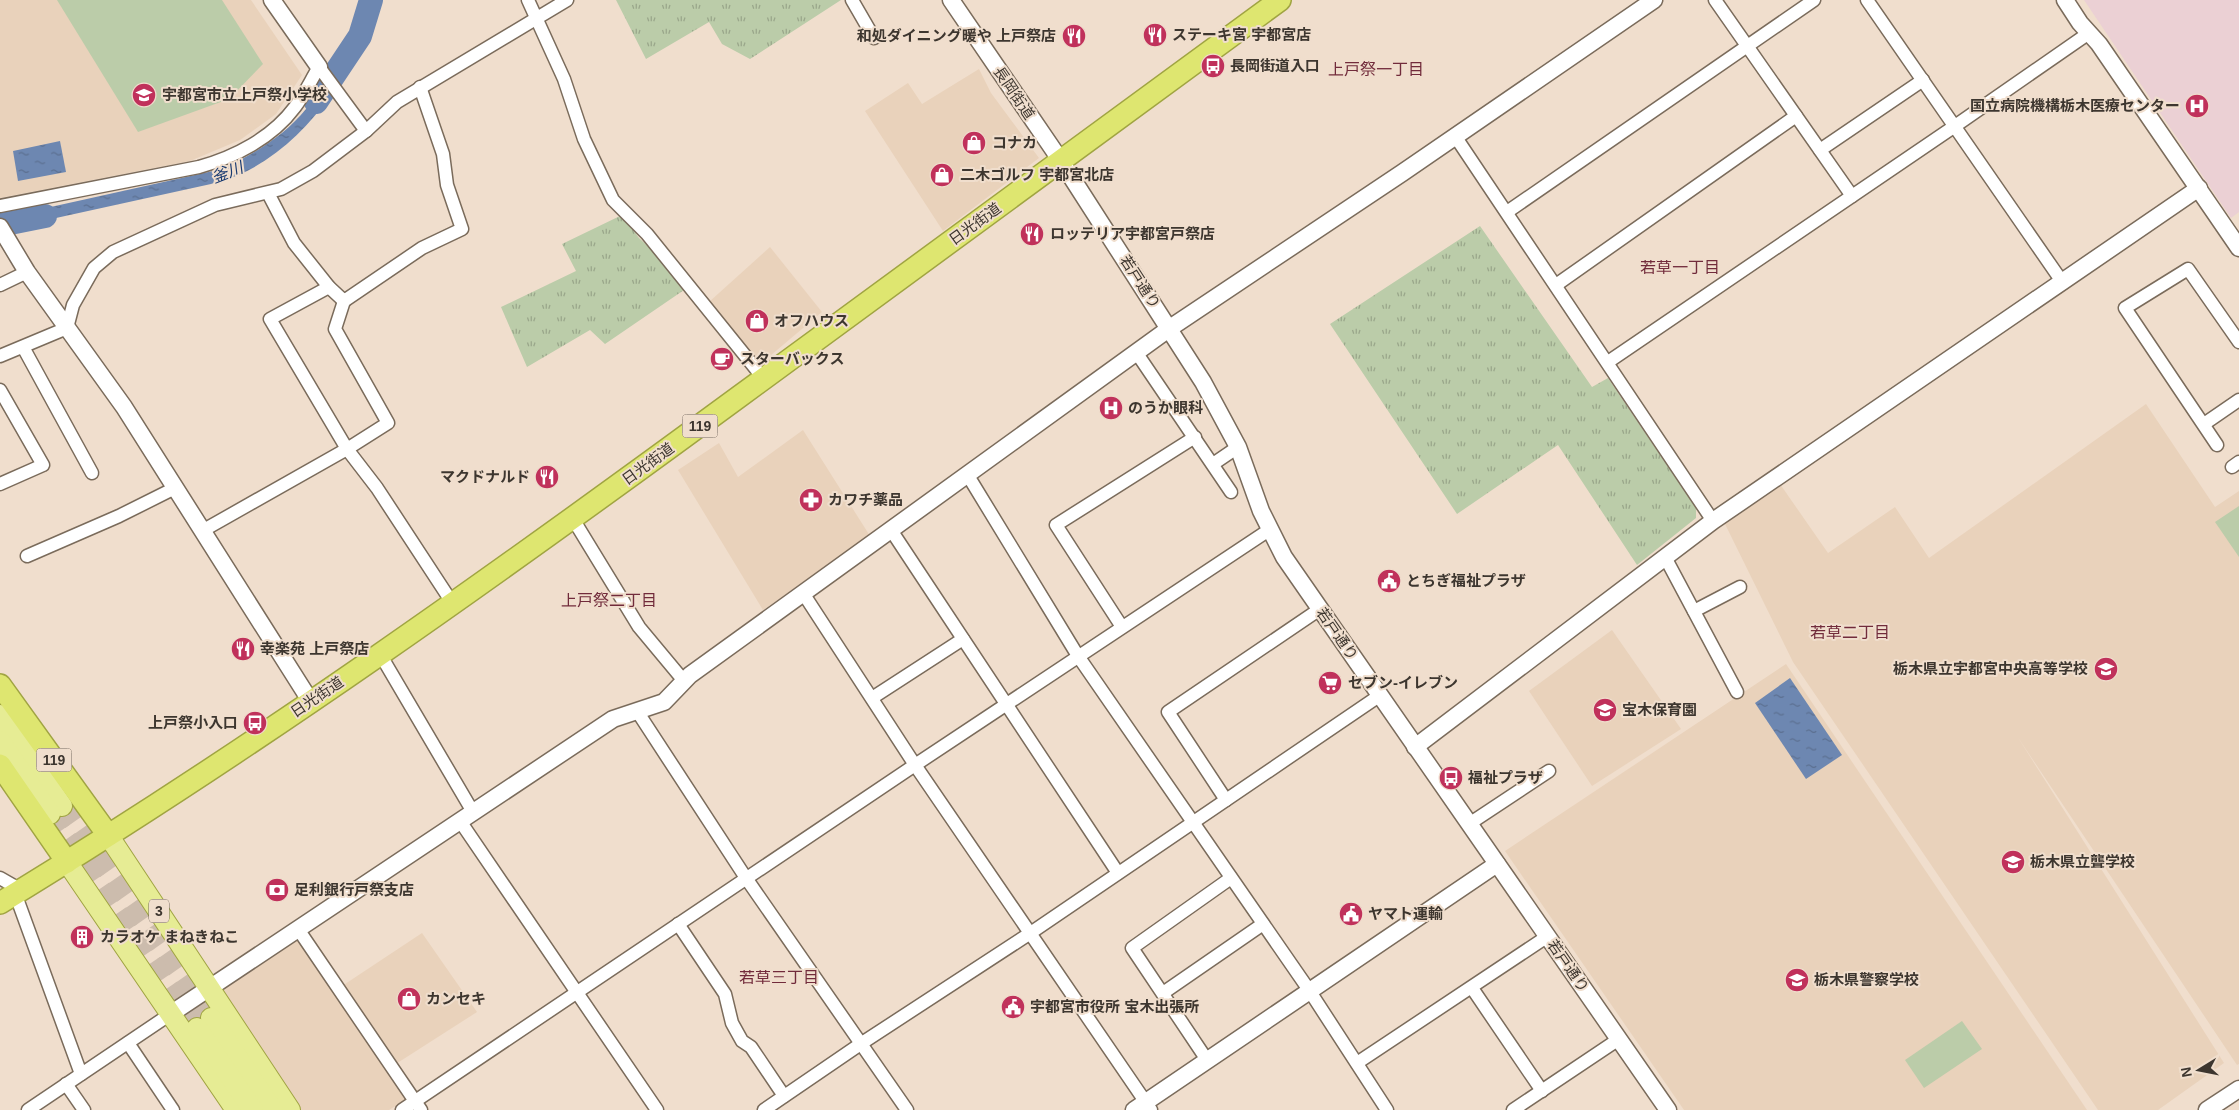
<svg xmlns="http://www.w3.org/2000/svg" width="2239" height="1110" viewBox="0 0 2239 1110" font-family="Arial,'Noto Sans JP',sans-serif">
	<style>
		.built { fill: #e9d2bb }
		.medical { fill: #ebd0d4 }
		.grass { fill: url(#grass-tufts) }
		.garden { fill: #bbcca9 }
		.water { fill: url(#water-ripples) }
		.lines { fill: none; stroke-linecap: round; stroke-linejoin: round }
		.river { stroke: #6d87b1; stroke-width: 24 }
		.primary-tunnel { stroke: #ccbcad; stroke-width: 20; stroke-dasharray: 20 10; stroke-linecap: butt }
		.minor-casing { stroke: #7a6b5b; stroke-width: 15 }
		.tertiary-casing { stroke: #7a6b5b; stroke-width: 19 }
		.primary-casing { stroke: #a0a442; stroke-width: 22 }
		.trunk-casing { stroke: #a0a442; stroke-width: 24 }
		.minor { stroke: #fff; stroke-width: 12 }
		.tertiary { stroke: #fff; stroke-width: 16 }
		.primary { stroke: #e6ec94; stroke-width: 20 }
		.trunk { stroke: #dee670; stroke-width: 21 }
		.labels { text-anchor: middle; stroke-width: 4; stroke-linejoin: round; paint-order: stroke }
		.shield { fill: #f0decd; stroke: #73685e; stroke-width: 1 }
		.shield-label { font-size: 14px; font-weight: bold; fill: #3d362f }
		.poi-label { font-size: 15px; font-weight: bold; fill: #3d362f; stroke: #f0decd; text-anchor: start }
		.street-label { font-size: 15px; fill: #3d362f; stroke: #f0decd }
		.neighbourhood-label { font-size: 16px; fill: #712b3b; stroke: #f0decd }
		.water-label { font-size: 16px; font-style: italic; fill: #193a70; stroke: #f0decd }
	</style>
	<defs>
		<pattern id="grass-tufts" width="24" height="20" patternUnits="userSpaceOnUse" patternTransform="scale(1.25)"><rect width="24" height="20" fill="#bbcca9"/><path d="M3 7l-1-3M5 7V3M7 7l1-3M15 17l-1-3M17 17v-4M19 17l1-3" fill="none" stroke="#99a68a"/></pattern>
		<pattern id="water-ripples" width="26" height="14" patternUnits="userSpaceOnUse" patternTransform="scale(1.25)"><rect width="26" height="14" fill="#6d87b1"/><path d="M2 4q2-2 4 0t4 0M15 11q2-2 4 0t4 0" fill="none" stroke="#5b6f90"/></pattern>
	</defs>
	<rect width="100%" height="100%" fill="#f0decd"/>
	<g class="built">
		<polygon points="0,0 251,0 302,75 276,114 240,140 190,161 0,198"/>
		<polygon points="979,69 991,93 1039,158 943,231 865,111 908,83 922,104"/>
		<polygon points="770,247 822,312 758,366 709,302"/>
		<polygon points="2146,404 2215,507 2239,491 2239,1064 2237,1065 2017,736 2224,1063 2158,1110 2098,1110 1793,662 1725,524 1780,484 1828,553 1895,507 1929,558"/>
		<polygon points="803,430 870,536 763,610 678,470 719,443 738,477"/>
		<polygon points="1612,630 1681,729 1592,786 1529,691"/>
		<polygon points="1786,664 2087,1110 1684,1110 1505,851"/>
		<polygon points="422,933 477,1012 388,1069 407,1099 389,1110 299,1110 219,989 299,937 333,992"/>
	</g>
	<polygon class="medical" points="2084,0 2239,0 2239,212 2231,218"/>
	<g class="grass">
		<polygon points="616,0 841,0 750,59 722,44 709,22 646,59"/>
		<polygon points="622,215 639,238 652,250 684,290 605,344 590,330 527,367 501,307 576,271 562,244"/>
		<polygon points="1480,226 1592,387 1608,378 1696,508 1696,518 1637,565 1558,445 1457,514 1330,324"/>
	</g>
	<g class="garden">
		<polygon points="57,0 222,0 263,64 229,99 138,132"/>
		<polygon points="2239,506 2239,557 2215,522"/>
		<polygon points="1962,1021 1982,1049 1924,1088 1905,1060"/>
	</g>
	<g class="water">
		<path d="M364,0H375C368,27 356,51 341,75L333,64L353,35Z"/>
		<path d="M322,82L331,95C308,127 278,157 241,174C232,178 221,180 211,184L15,227L10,216L222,169C254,154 284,136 306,109C313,101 317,91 322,82Z"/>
		<polygon points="60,141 66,172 18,181 13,151"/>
		<polygon points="1790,678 1842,755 1806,779 1755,703"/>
	</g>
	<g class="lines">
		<g class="river">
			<polyline points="316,102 360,36 371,0"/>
			<polyline points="0,225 45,216"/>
		</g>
		<g class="primary-tunnel">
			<polyline points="62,806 211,1018"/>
			<polyline points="50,814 197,1028"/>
		</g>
		<g class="minor-casing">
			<g id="minor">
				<polyline points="528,0 564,79 584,139 613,200 647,234 764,379"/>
				<polyline points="852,0 874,38"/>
				<polyline points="1715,0 1852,196"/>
				<polyline points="1867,0 2063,283"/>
				<polyline points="1455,136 1713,521"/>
				<polyline points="1820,150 1923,80"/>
				<polyline points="268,193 294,243 329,287 344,301 422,248 462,229 447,185 443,154 420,87"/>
				<path d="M0,206L199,167C235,157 272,138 295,107C304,95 311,80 319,67L366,131"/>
				<polyline points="1507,212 1814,0"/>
				<polyline points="0,285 27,272"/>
				<polyline points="1556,285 1796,116"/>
				<polyline points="329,287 270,319 347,449 377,488 453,604"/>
				<polyline points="23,347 92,473"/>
				<polyline points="1136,352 1231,492"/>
				<polyline points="0,356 67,328 73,305 94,268 113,252 215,205 281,189 313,171 366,131 397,102 567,0"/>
				<polyline points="1608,362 1955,126 2089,33"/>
				<polyline points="0,390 43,465 0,484"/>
				<polyline points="2204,424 2239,400"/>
				<polyline points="2217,445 2125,308 2188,269 2239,342"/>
				<polyline points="1213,464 1238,447"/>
				<polyline points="2232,467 2239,462"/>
				<polyline points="967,474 1078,656 1309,990 1387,1110"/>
				<polyline points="573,519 639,627 684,681"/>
				<polyline points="891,530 1118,873"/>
				<polyline points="202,531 347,449 388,423 335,329 344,301"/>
				<polyline points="27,556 119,516 175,488"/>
				<polyline points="1665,557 1737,692"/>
				<polyline points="803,593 915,765 1151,1110"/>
				<polyline points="1694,611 1740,587"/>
				<polyline points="1122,627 1056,525 1195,437"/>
				<polyline points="380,654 473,812"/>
				<polyline points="872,698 963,639"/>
				<polyline points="637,711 746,878 907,1110"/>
				<polyline points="1226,800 1168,712 1320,609"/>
				<polyline points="460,821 657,1110"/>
				<polyline points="1469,824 1549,771"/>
				<polyline points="0,878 21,890"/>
				<polyline points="15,893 81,1074"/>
				<polyline points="678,924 725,994 732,1023 742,1041 751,1047 784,1096"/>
				<polyline points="298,929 421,1110"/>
				<polyline points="1472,988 1542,1091"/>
				<polyline points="1163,993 1263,924"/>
				<polyline points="128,1043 173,1110"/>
				<polyline points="1207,1060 1132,948 1231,878"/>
				<polyline points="1357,1063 1548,936"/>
				<polyline points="66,1084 84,1110"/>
				<polyline points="28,1110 169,1015"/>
				<polyline points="402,1110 915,765 1269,530"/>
				<polyline points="764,1110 862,1043 1029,934 1379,696"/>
				<polyline points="1513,1110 1619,1039"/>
			</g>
		</g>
		<g class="tertiary-casing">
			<g id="tertiary">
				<polyline points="272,0 319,67"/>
				<polyline points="951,0 1061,161 1203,382 1238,447 1261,511 1284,557 1668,1110"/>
				<polyline points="2065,0 2080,23 2099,44 2239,248"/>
				<polyline points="0,227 27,272 124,407 311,702"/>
				<polyline points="1415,747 1713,521 2199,188"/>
				<polyline points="169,1015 613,719 664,702 690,675 1170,328 1402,173 1654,0"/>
				<polyline points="1134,1110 1497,864"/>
				<polyline points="2207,1110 2239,1089"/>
			</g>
		</g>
		<g class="primary-casing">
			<g id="primary">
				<polyline points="0,715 62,806"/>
				<polyline points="0,741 50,814"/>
				<polyline points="108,835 290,1110"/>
				<polyline points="67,862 236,1110"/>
				<polyline points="211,1018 273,1110"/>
				<polyline points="197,1028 253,1110"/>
			</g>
		</g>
		<g class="trunk-casing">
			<g id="trunk">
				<polyline points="0,685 108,835"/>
				<polyline points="0,765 67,862"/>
				<path d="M0,903C256,747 499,573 740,396C920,264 1100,132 1280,0"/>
			</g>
		</g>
		<use href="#minor" class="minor"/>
		<use href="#tertiary" class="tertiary"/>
		<use href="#primary" class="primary"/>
		<use href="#trunk" class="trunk"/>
	</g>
	<defs>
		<g id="restaurant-disc" transform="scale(1.25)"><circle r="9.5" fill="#c0315b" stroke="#f0decd"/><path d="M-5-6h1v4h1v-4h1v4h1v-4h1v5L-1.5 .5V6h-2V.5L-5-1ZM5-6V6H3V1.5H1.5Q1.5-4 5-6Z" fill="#fff"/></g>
		<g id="bus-disc" transform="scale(1.25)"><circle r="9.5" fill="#c0315b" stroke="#f0decd"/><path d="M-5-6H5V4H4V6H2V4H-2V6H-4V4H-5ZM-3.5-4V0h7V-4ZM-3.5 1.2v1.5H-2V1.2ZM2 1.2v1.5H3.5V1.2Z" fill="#fff"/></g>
		<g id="school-disc" transform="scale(1.25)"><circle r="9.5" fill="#c0315b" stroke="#f0decd"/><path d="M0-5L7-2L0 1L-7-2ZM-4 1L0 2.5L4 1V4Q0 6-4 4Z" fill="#fff"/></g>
		<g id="hospital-disc" transform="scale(1.25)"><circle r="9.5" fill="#c0315b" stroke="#f0decd"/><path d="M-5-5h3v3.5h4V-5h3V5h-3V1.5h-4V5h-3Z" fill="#fff"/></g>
		<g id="shop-disc" transform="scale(1.25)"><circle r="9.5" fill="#c0315b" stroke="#f0decd"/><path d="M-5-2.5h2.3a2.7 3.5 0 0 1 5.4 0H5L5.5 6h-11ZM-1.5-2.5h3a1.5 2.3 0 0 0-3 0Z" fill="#fff"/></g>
		<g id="cafe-disc" transform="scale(1.25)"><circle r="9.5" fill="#c0315b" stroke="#f0decd"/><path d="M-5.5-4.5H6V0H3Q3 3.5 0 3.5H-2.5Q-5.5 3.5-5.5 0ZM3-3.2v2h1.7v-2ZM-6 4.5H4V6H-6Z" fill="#fff"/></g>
		<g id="pharmacy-disc" transform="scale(1.25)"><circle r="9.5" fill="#c0315b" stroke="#f0decd"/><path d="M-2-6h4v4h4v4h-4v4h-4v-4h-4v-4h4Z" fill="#fff"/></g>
		<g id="civic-disc" transform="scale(1.25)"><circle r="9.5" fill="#c0315b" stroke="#f0decd"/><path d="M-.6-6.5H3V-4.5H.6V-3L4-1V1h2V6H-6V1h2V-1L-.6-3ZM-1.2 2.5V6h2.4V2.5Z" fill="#fff"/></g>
		<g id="supermarket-disc" transform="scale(1.25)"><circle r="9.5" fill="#c0315b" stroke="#f0decd"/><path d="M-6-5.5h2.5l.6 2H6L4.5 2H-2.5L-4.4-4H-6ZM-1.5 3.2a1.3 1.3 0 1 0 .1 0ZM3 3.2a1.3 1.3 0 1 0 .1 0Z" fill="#fff"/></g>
		<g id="bank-disc" transform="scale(1.25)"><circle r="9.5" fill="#c0315b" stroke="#f0decd"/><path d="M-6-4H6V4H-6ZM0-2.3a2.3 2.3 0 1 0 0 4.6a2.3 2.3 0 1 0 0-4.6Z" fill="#fff"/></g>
		<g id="building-disc" transform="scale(1.25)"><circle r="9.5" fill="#c0315b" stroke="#f0decd"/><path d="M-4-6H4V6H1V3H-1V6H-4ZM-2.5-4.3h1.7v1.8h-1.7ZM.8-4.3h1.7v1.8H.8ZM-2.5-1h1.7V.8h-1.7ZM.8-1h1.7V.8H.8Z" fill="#fff"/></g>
	</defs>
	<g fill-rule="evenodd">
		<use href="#restaurant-disc" x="1155" y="35"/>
		<use href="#restaurant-disc" x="1074" y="36"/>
		<use href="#bus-disc" x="1213" y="66"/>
		<use href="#school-disc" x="144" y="95"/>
		<use href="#hospital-disc" x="2197" y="106"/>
		<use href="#shop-disc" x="974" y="143"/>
		<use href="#shop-disc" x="942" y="175"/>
		<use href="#restaurant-disc" x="1032" y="234"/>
		<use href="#shop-disc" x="757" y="321"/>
		<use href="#cafe-disc" x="722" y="359"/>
		<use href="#hospital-disc" x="1111" y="408"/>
		<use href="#restaurant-disc" x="547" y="477"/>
		<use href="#pharmacy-disc" x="811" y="500"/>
		<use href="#civic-disc" x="1389" y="581"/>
		<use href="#restaurant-disc" x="243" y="649"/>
		<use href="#school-disc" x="2106" y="669"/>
		<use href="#supermarket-disc" x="1330" y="683"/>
		<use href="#school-disc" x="1605" y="710"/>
		<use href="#bus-disc" x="255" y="723"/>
		<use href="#bus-disc" x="1451" y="778"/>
		<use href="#school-disc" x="2013" y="862"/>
		<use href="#bank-disc" x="277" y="890"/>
		<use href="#civic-disc" x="1351" y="914"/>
		<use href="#building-disc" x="82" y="937"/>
		<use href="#school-disc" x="1797" y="980"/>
		<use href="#shop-disc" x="409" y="999"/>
		<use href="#civic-disc" x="1013" y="1007"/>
	</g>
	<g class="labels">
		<g class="shield">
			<rect x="682.5" y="414.5" width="35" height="23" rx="4"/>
			<rect x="36.5" y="748.5" width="35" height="23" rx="4"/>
			<rect x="149" y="899.5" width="20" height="23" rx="4"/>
		</g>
		<g class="shield-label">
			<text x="700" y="431">119</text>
			<text x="54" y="765">119</text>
			<text x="159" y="916">3</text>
		</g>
		<g class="poi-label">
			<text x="1172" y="40">ステーキ宮 宇都宮店</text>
			<text x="1056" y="41" text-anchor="end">和処ダイニング暖や 上戸祭店</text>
			<text x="1230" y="71">長岡街道入口</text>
			<text x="162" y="100">宇都宮市立上戸祭小学校</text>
			<text x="2180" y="111" text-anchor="end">国立病院機構栃木医療センター</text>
			<text x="992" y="148">コナカ</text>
			<text x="960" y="180">二木ゴルフ 宇都宮北店</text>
			<text x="1050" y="239">ロッテリア宇都宮戸祭店</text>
			<text x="774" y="326">オフハウス</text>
			<text x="740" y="364">スターバックス</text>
			<text x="1128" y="413">のうか眼科</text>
			<text x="530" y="482" text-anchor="end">マクドナルド</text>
			<text x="828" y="505">カワチ薬品</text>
			<text x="1406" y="586">とちぎ福祉プラザ</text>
			<text x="260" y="654">幸楽苑 上戸祭店</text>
			<text x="2088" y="674" text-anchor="end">栃木県立宇都宮中央高等学校</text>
			<text x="1348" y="688">セブン-イレブン</text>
			<text x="1622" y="715">宝木保育園</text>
			<text x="238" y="728" text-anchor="end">上戸祭小入口</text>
			<text x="1468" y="783">福祉プラザ</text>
			<text x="2030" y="867">栃木県立聾学校</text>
			<text x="294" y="895">足利銀行戸祭支店</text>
			<text x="1368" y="919">ヤマト運輸</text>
			<text x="100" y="942">カラオケ まねきねこ</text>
			<text x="1814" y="985">栃木県警察学校</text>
			<text x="426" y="1004">カンセキ</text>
			<text x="1030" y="1012">宇都宮市役所 宝木出張所</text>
		</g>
		<g class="street-label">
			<text transform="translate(1014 93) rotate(56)" y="5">長岡街道</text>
			<text transform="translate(975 224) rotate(-36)" y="5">日光街道</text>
			<text transform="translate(1140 282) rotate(57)" y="5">若戸通り</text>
			<text transform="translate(648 464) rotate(-36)" y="5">日光街道</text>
			<text transform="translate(1337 634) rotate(55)" y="5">若戸通り</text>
			<text transform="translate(317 697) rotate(-34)" y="5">日光街道</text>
			<text transform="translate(1568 966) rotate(55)" y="5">若戸通り</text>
		</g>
		<g class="neighbourhood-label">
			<text x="1376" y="75">上戸祭一丁目</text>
			<text x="1680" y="273">若草一丁目</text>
			<text x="609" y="606">上戸祭二丁目</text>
			<text x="1850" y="638">若草二丁目</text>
			<text x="779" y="983">若草三丁目</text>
		</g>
		<g class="water-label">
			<text transform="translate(227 172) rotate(-21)" y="6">釜川</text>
		</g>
	</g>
	<g transform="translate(2199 1070) rotate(260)" stroke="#f0decd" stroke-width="4" paint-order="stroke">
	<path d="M0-4L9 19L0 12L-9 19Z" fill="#3d362f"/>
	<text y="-8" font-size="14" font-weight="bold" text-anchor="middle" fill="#3d362f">N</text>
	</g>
</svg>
